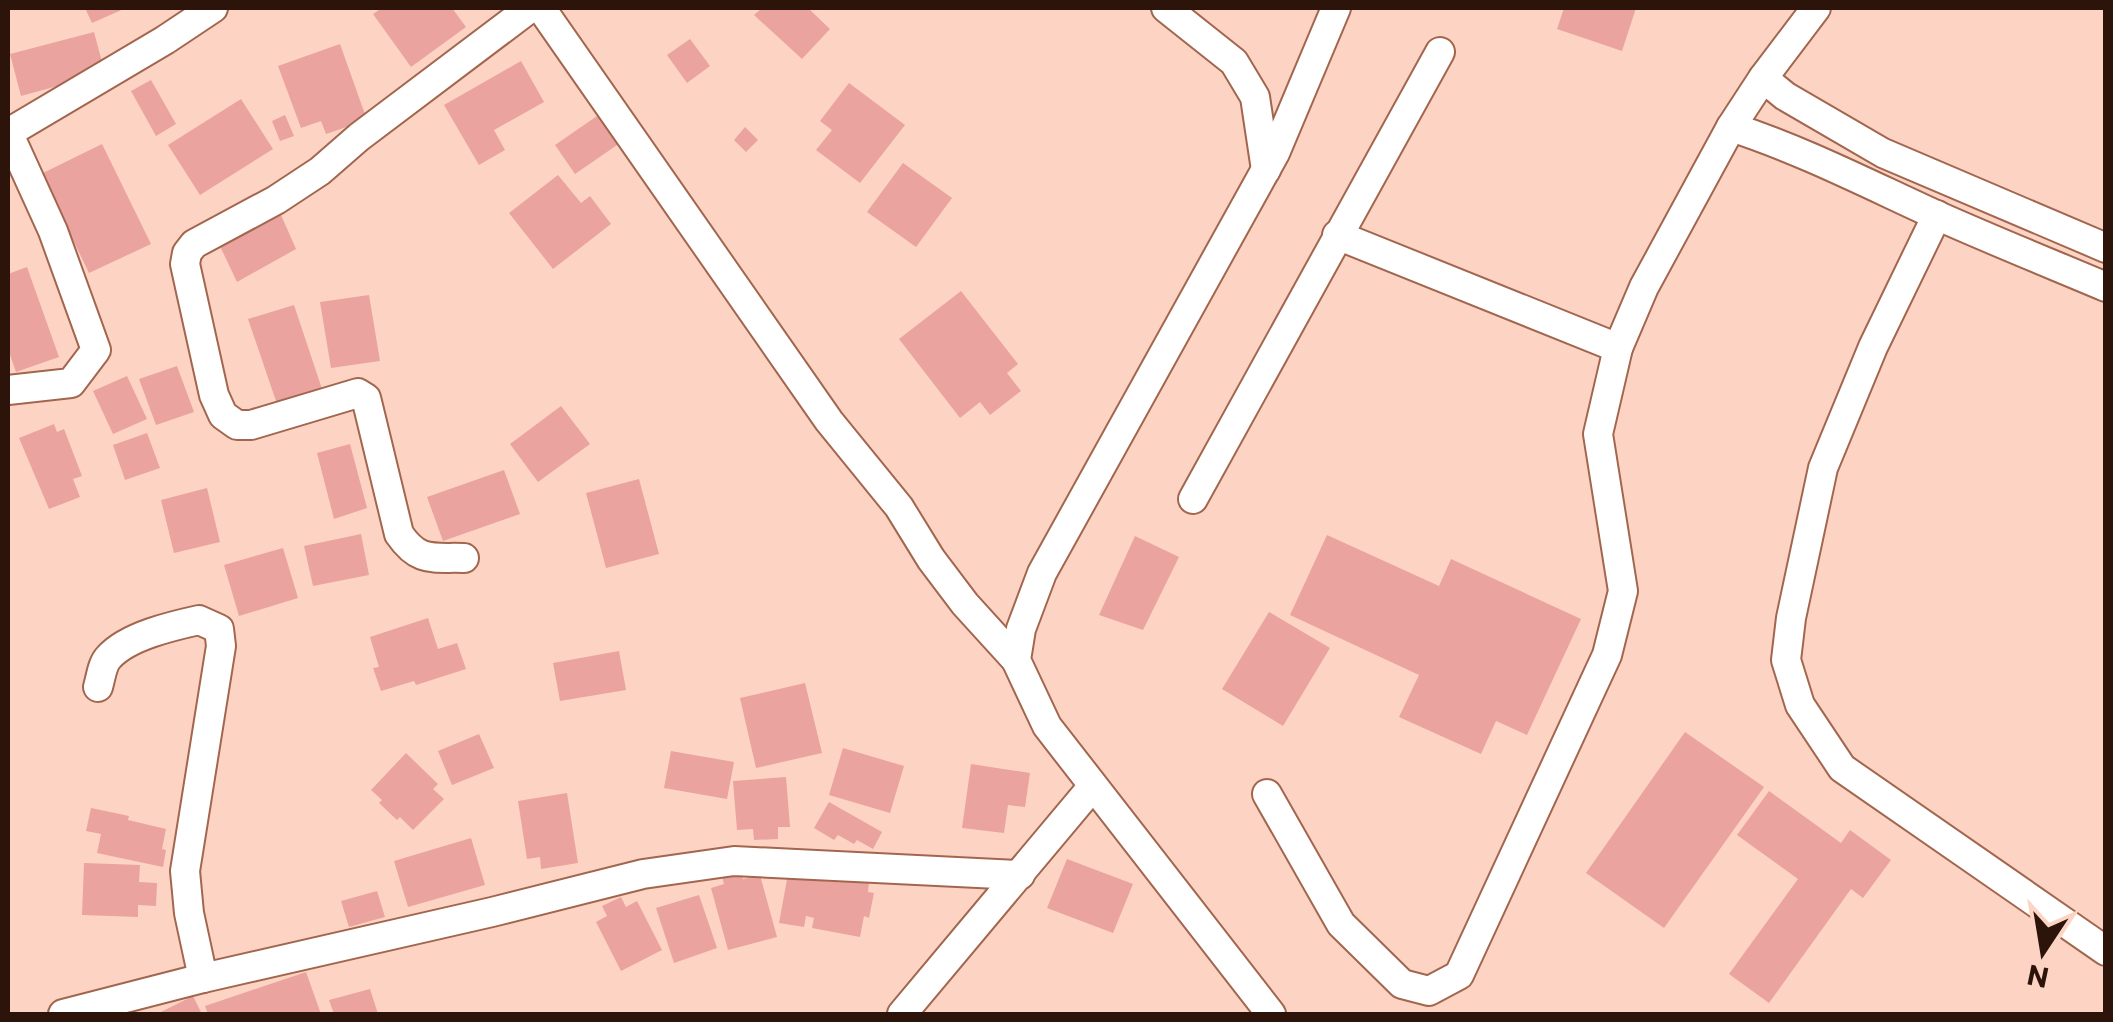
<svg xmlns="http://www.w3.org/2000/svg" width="2113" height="1022" viewBox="0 0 2113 1022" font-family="Commissioner,sans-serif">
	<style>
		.building { fill: #eaa39f }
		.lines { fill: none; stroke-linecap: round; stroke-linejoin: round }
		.minor-casing { stroke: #a2664e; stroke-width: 32 }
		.minor { stroke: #fff; stroke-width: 28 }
	</style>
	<rect width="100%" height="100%" fill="#fdd4c4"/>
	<g class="building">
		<polygon points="85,8 126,8 92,23"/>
		<polygon points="382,8 452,8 466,27 411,67 373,14"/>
		<polygon points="762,8 808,8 830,29 802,59 754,15"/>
		<polygon points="1564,8 1636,8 1622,51 1557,29"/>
		<polygon points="94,32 105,73 21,96 10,54"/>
		<polygon points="690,39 710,66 687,83 667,55"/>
		<polygon points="340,44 367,120 326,134 321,121 301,128 278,66"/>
		<polygon points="521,61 544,102 494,130 505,150 479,165 444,105"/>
		<polygon points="151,80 176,124 156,136 131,91"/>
		<polygon points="849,83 905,125 860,183 816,150 832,130 820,121"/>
		<polygon points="241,99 273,149 200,195 168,145"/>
		<polygon points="600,114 620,143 575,174 555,145"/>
		<polygon points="285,115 294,136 280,141 272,121"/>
		<polygon points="745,127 758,140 746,152 734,140"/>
		<polygon points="102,144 151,244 89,273 41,174"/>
		<polygon points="903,163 952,198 916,247 867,212"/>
		<polygon points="558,175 581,203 590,196 611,224 553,269 509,213"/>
		<polygon points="281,215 296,249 237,282 218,242"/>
		<polygon points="27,267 59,357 16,372 8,349 8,274"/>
		<polygon points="961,291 1018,364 1007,373 1021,391 990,415 980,402 960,418 899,339"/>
		<polygon points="369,295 380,361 331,368 320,302"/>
		<polygon points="294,305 322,389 277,404 248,319"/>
		<polygon points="177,366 194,412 156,425 139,379"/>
		<polygon points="127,376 147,419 113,434 93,391"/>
		<polygon points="561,406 590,444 538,482 510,444"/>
		<polygon points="54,424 57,432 64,429 82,476 73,479 80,497 49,509 19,438"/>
		<polygon points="147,433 160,468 125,480 113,445"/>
		<polygon points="350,444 367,508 334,519 317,453"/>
		<polygon points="504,470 520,514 443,541 427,497"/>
		<polygon points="639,479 659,554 606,568 586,493"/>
		<polygon points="207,488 220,542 174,553 161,500"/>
		<polygon points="361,534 369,575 313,586 304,546"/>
		<polygon points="1327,535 1439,586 1451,559 1581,619 1527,735 1496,721 1481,754 1399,717 1419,675 1290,615"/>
		<polygon points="1135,536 1179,557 1143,630 1099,615"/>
		<polygon points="283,548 298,598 239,616 224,565"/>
		<polygon points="1269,612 1330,648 1283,726 1222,689"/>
		<polygon points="428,618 438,649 457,643 466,669 416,685 414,681 381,691 373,668 379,667 370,637"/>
		<polygon points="619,651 626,690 560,701 553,663"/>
		<polygon points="805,683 822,753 756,768 740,698"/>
		<polygon points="1685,732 1764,787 1664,928 1586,873"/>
		<polygon points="479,734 494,768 452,785 438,751"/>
		<polygon points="843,748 904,766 890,813 829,795"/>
		<polygon points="671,751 734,762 727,799 664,788"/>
		<polygon points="406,753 438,784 433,789 444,799 413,830 400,817 397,820 379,803 382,800 371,790"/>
		<polygon points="971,764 1030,773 1025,807 1008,805 1004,833 962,828"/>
		<polygon points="786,777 790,827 778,827 778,839 754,840 753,829 737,830 733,781"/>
		<polygon points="1769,791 1841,843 1850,830 1891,860 1863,898 1851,889 1769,1003 1729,974 1798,879 1737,835"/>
		<polygon points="567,793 578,863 541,869 540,857 527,859 518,801"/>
		<polygon points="829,802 882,832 873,849 857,840 854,844 838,835 834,840 814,828"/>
		<polygon points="91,808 129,816 128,820 166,829 162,849 166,850 163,867 97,853 101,834 86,831"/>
		<polygon points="471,838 485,885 408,907 394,861"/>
		<polygon points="1067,859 1133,884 1113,933 1047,908"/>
		<polygon points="84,863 140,865 139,882 157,883 156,906 138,905 138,917 82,915"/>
		<polygon points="740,868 743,879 760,875 777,937 728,950 711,888 724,884 721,873"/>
		<polygon points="827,871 825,881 834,882 835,875 869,882 868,892 874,893 869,918 864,916 860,937 812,928 814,918 806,916 804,927 779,923 788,874"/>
		<polygon points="377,891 385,917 349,927 341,901"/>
		<polygon points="699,895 717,948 674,963 656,908"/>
		<polygon points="621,897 626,907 637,901 662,950 621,971 596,922 607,916 602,906"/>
		<polygon points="306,972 321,1014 208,1014 205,1006"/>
		<polygon points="370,989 378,1014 334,1014 329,1000"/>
		<polygon points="193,996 202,1014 157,1014"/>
	</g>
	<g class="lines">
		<g class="minor-casing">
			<g id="minor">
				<polyline points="541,8 829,421 899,507 931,559 965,604 1016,660"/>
				<polyline points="1166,8 1234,62 1255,97 1266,170"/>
				<polyline points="1763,78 1785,96 1883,153 2106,248"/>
				<path d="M1731,127C1802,150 1868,184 1936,215C1992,240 2049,263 2106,287"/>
				<polyline points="8,132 53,231 96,350 71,383 8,390"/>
				<polyline points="8,133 165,40 213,8"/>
				<polyline points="1937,215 1873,347 1823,468 1791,618 1786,660 1800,705 1842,768 2106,951"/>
				<polyline points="1337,235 1618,348"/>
				<polyline points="1193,499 1440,52"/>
				<path d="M464,558C432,557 419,563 399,534L369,410L366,398L358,393L251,425H237L223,415L214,395L185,264L187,253L194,244L276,200L320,171L359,137L530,8"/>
				<path d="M98,687C101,677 102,664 109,657C128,636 172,626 199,620L219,629L221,646L185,871L189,913L203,978"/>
				<polyline points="1267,794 1341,924 1402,984 1429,991 1459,975 1607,655 1623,591 1598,434 1618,348 1644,287 1731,127 1763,78 1816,8"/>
				<polyline points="63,1014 203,978 492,912 643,874 734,861 1020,875"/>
				<polyline points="902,1014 1093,786"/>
				<polyline points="1271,1014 1047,726 1016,660 1021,629 1042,573 1275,153 1336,8"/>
			</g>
		</g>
		<use href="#minor" class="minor"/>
	</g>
	<rect width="2113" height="1022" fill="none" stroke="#2c140b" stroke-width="20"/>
	<g transform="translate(2043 952) rotate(192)" stroke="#fdd4c4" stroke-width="8" paint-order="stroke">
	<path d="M0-8L18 38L0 25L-18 38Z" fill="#2c140b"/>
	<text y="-15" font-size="28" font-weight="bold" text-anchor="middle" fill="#2c140b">N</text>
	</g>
</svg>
